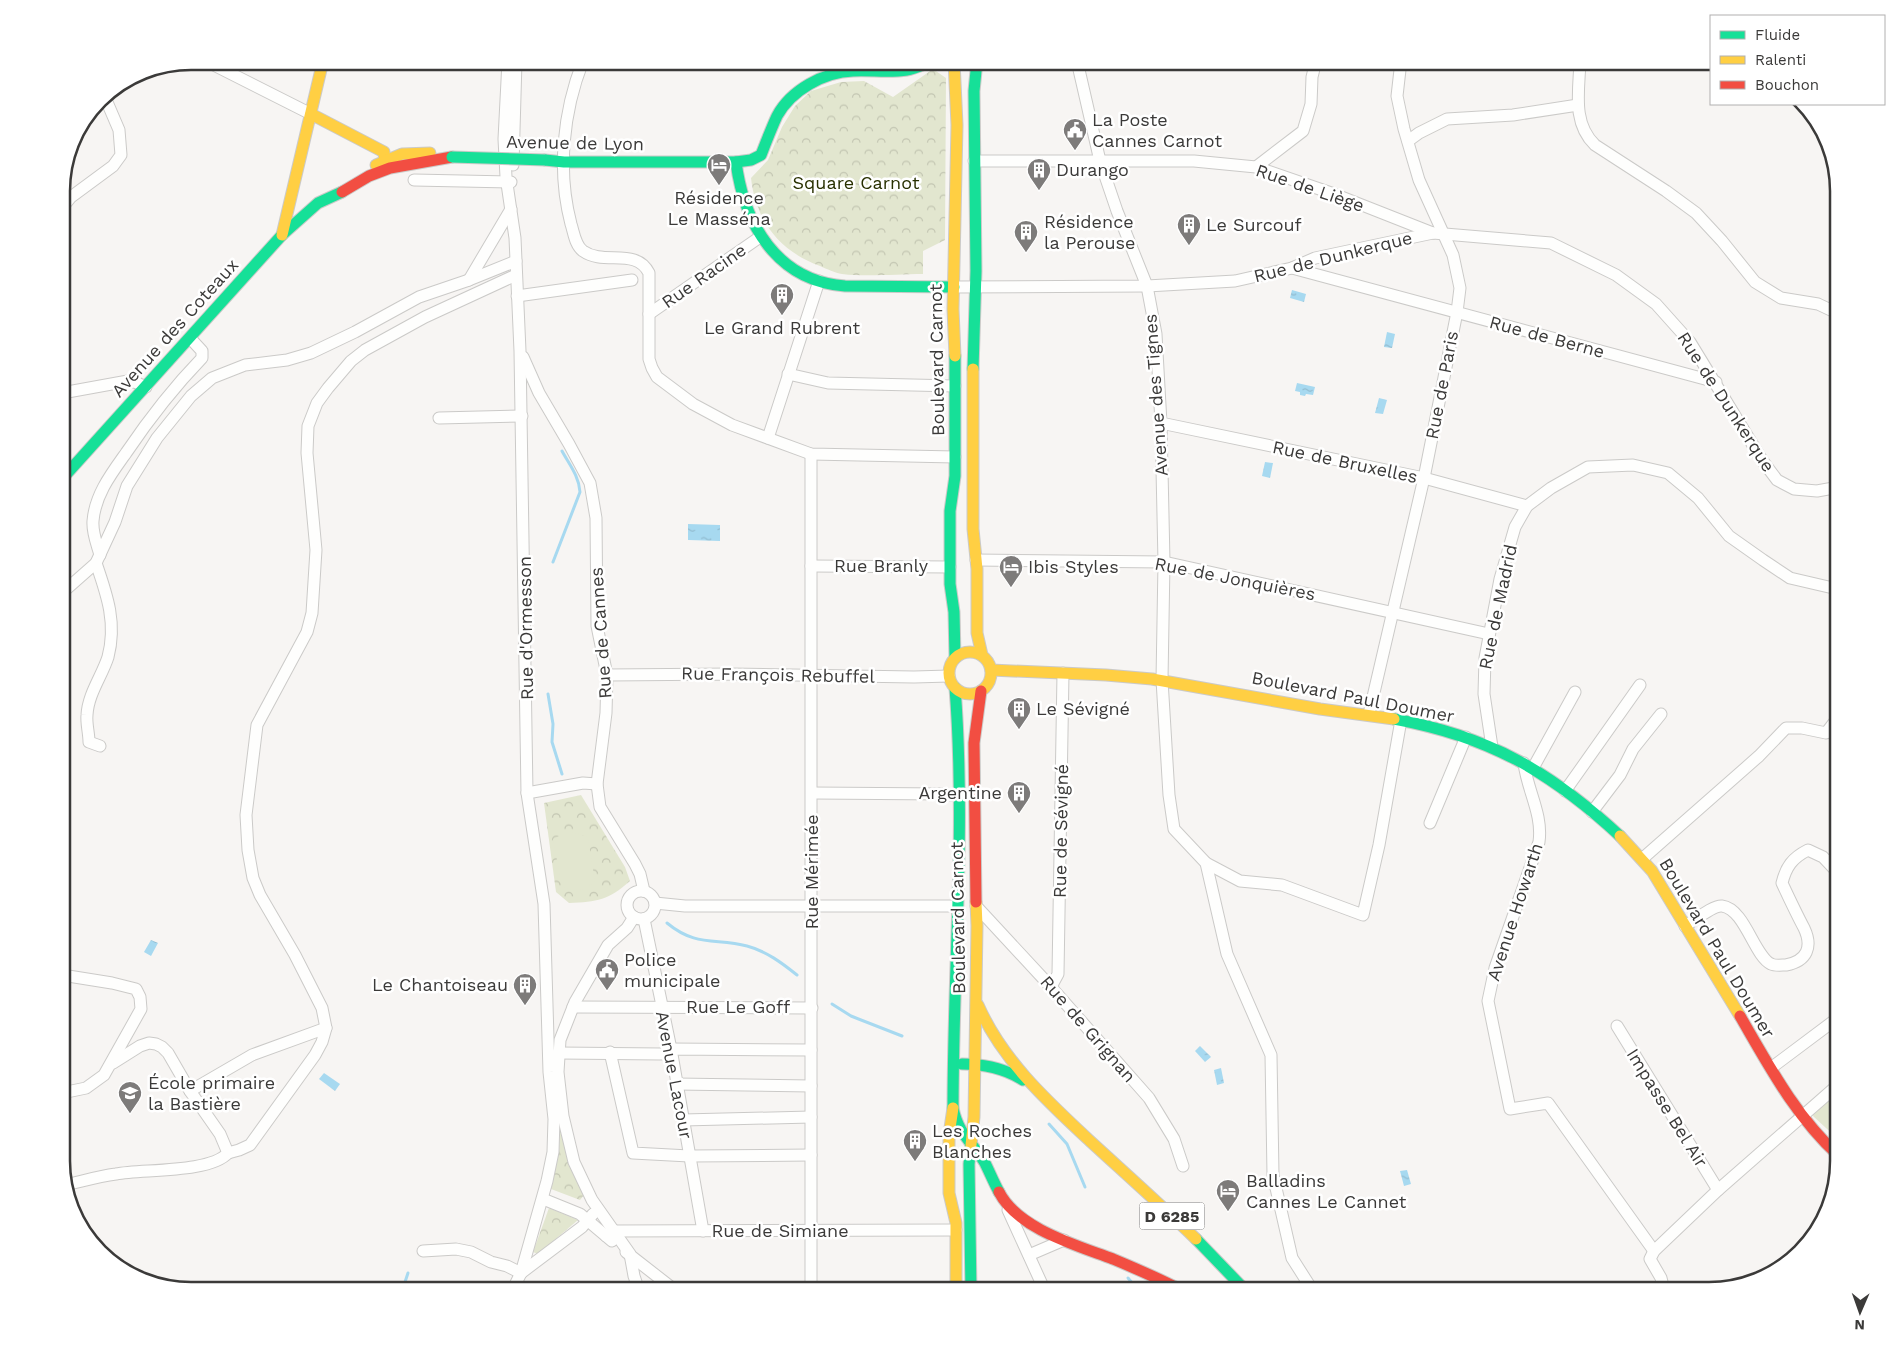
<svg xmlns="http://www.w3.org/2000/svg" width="1900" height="1352" viewBox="0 0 1900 1352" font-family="'Work Sans',sans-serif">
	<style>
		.park { fill: url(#park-crowns) }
		.garden { fill: #e2e6cf }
		.water { fill: url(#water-ripples) }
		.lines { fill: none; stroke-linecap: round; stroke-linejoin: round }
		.stream { stroke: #a7d9f0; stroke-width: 3 }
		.street-casing { stroke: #cbcac8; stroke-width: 13 }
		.fast-casing { stroke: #cbcac8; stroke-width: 13 }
		.slow-casing { stroke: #cbcac8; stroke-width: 13 }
		.jam-casing { stroke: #cbcac8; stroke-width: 13 }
		.street { stroke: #fefefd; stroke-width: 11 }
		.fast { stroke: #16e098; stroke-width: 11 }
		.slow { stroke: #ffcf43; stroke-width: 11 }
		.jam { stroke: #f24e42; stroke-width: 11 }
		.fast-bridge-casing { stroke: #cbcac8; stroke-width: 13; stroke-linecap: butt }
		.fast-bridge { stroke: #16e098; stroke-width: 11 }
		.labels { text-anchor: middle; stroke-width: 5; stroke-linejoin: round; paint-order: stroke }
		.shield { fill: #fff; stroke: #767574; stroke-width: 1 }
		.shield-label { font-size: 16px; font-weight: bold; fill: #3b3a39 }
		.poi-label { font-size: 18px; fill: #3b3a39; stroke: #fff; text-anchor: start }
		.street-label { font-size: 18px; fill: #3b3a39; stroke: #fff }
		.park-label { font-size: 18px; fill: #283000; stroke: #fff }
		.rim { fill: none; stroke: #3b3a39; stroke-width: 2.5 }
	</style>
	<defs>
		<pattern id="park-crowns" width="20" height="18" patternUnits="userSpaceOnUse" patternTransform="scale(1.25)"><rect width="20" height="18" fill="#e2e6cf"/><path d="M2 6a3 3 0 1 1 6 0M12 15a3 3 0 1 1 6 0" fill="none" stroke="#c3c6b2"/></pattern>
		<pattern id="water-ripples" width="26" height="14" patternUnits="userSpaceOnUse" patternTransform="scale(1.25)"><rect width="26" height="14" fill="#a7d9f0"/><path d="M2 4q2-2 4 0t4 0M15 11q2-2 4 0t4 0" fill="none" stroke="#91bbcf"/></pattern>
	</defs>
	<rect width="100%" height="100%" fill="#f7f5f3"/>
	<g class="park">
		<path d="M933,69L946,78L945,240L923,251V274C898,274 866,277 842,274C835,273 827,269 820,266C779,251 756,221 751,178L768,160L782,127L795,106L811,91L841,82L864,81L893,97Z"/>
		<path d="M581,795L625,867L630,881C609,900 597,902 569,903L556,892L544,803Z"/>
		<polygon points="560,1130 562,1130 584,1195 580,1200 551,1189 559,1152"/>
		<polygon points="549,1208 578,1220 538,1254 533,1252"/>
	</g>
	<g class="garden">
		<polygon points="569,831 588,837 595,882 577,892 562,887 553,839"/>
		<polygon points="1839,1091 1839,1140 1813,1116 1815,1109"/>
	</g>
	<g class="water">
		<polygon points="1292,290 1306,294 1304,302 1290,298"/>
		<polygon points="1387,332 1395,334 1392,348 1384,347"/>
		<polygon points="1297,383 1315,387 1313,395 1306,394 1305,396 1300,395 1300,392 1295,391"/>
		<polygon points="1379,398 1387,400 1383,414 1375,413"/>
		<polygon points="1265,462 1273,463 1270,478 1262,476"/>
		<polygon points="688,524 720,525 720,541 688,540"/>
		<polygon points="151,940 158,943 151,956 144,952"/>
		<polygon points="1200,1046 1211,1057 1205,1062 1195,1051"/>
		<polygon points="1221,1068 1224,1083 1217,1085 1214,1070"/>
		<polygon points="324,1073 340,1084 335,1091 319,1079"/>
		<polygon points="1407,1170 1411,1184 1404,1186 1400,1171"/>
	</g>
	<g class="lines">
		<g class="stream">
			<path d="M553,562L580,492C579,476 569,464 562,451"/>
			<polyline points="548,694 553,724 552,742 562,774"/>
			<path d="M667,923C696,947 715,938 747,946C766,951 782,963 797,975"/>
			<polyline points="832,1004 851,1016 902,1036"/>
			<polyline points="1049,1124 1067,1144 1085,1187"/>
			<polyline points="1128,1278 1139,1291"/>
			<polyline points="402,1291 408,1273"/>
		</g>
		<g class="street-casing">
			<g id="street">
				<polyline points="206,61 311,114"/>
				<polyline points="508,61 504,139 506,177 515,238 520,351 527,793 544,904 549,1072 554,1119 553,1152 547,1181 521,1273 512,1291"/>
				<path d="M583,61C563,112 557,171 571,224C574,233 575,245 583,251C604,266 636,247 649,273V359L652,368L657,377L693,404L732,425L811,454L955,457"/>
				<polyline points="1077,61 1100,161 1117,211 1147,286 1156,334 1161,423 1164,562 1162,680 1169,795 1174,829 1206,863 1227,954 1271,1055 1273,1175 1292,1258 1313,1291"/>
				<path d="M1580,61C1579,91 1572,123 1595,145L1666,191L1696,213L1722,241L1755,282L1781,298L1818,304L1839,314"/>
				<polyline points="1408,141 1419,133 1447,119 1513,115 1578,105"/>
				<polyline points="974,161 1194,161 1256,167 1334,194 1433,233"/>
				<polyline points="513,165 516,61"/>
				<polyline points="1256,167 1303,131 1311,104 1312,77 1316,61"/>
				<polyline points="414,180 511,182"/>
				<polyline points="62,208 71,197 113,166 121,155 119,130 104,95"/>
				<polyline points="1292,268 1716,382"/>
				<polyline points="469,280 511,209"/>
				<polyline points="954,287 1147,286 1235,281 1292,268 1315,258 1433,233 1551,243 1616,275 1656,304 1690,342 1762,460 1777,480 1794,489 1817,491 1839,487"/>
				<polyline points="517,296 632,280"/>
				<polyline points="649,314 760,237"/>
				<polyline points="1839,322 1839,325"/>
				<polyline points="523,357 539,393 569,444 590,483 596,518 597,626 607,675 606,713 597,784 600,807 635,864 640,874 644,891"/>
				<polyline points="788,374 828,383 955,386"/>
				<polyline points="62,393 128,381 137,383 146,387"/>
				<polyline points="439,418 522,416"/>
				<polyline points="1161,423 1424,478 1527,506"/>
				<polyline points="768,438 819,281"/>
				<polyline points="811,454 811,1291"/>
				<path d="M100,555C97,544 92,533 93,521C95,495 111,474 126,453C149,419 173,388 202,358V351L190,338"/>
				<polyline points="976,560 1164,562 1489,634"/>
				<path d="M96,563C107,595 117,623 108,657C102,676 88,694 87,715C86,723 89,733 89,742L100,746"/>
				<polyline points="811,566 950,567"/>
				<polyline points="62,593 96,563 115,522 127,486 157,438 191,396 212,378 245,365 287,360 311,353 355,332 419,297 469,280 516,261"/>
				<polyline points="607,675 731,674 914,677 949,676"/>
				<polyline points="1369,714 1424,478 1457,312 1460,288 1453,255 1419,180 1404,129 1397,96 1401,61"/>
				<polyline points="1492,747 1484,694 1485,658 1500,579 1515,527 1527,506 1551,488 1588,467 1633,465 1668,473 1698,498 1729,536 1763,560 1790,578 1833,588 1839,588"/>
				<path d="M1524,763C1527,790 1543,814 1539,842L1495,968L1488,1001L1510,1109L1548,1103L1654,1251"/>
				<polyline points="1533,768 1575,692"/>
				<polyline points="1565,791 1640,685"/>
				<polyline points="527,793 583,783 597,784"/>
				<polyline points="812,793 945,794 959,796"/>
				<polyline points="1592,812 1620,775 1633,749 1661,714"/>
				<polyline points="1430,823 1466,737"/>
				<polyline points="1642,859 1759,756 1786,728 1802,728 1826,733 1839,716"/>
				<polyline points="1206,863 1240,881 1282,885 1363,915 1379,845 1401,720"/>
				<circle cx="641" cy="905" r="14"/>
				<polyline points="655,903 685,906 957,906"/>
				<polyline points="976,906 1051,987 1149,1098 1174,1139 1183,1166"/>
				<polyline points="634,917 627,928 608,945 575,1002 560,1040 558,1072 563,1116 574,1162 592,1200 630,1254 634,1276 639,1291"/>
				<polyline points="644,919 671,1049 703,1231"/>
				<path d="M1685,926C1694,921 1713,905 1722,906C1745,909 1754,956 1771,964C1775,966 1782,965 1786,965C1807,961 1813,947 1804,928C1796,913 1789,898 1782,883C1786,867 1792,858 1808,850L1823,857L1839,874"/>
				<polyline points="1051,987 1058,974 1063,673"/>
				<polyline points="573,1007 812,1008"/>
				<polyline points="1617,1026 1718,1190"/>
				<polyline points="610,1052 633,1153 689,1156 811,1155"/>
				<polyline points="558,1053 662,1054 671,1049 811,1050"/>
				<polyline points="113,1063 140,1046 149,1043 156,1044 162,1047 168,1053 190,1091 220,1134 228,1153"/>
				<polyline points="1771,1068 1839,1017"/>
				<polyline points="676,1084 811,1086"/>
				<polyline points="190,1091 252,1055 326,1028"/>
				<polyline points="62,1093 86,1088 104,1075 141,1009 140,997 136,989 112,983 62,975"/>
				<polyline points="683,1120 811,1117"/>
				<polyline points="228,1153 239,1150 250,1145 315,1055 322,1042 326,1028 322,1008 295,955 260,895 253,878 248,850 246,815 257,725 307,632 312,613 316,550 307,453 308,426 317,403 328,388 351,361 365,350 425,317 516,275"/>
				<path d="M66,1185C83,1181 99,1176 116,1174C143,1169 210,1173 228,1153"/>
				<polyline points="543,1199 580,1214 612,1241"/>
				<polyline points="1008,1210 1045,1291"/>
				<polyline points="606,1236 614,1231 956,1230"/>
				<polyline points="423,1251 456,1249 471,1252 491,1262 507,1266 521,1273"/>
				<polyline points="626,1252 676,1291"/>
				<polyline points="1029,1255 1064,1240"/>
				<polyline points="521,1273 582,1227 593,1214"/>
				<polyline points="1660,1291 1663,1286 1661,1278 1650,1259 1654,1251 1718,1190 1839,1084"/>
			</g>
		</g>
		<g class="fast-casing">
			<g id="fast">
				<path d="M545,160L564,162H736L751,160L761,155C766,142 771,129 777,116C791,90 824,72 853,71C871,70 890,73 907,70C915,69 924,64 932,61"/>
				<path d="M736,162C744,224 777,281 845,286L954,287"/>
				<polyline points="955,356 955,476 950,511 950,584 954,612 955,658"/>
				<polyline points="973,369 976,271 974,91 977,61"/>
				<polyline points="62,479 282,235 318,203 342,192"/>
				<path d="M955,688C966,828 953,968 953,1108C958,1134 973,1143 985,1163C990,1173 994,1183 999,1192"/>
				<path d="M1394,719C1488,736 1550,771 1620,836"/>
				<path d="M962,1064C985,1064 1004,1068 1023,1080"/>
				<polyline points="971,1145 969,1164 971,1291"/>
				<polyline points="1196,1239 1246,1291"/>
			</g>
		</g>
		<g class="slow-casing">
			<g id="slow">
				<polyline points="954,61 957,125 953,309 955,356"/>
				<polyline points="311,114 384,152 385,164 381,167"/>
				<polyline points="376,165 402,154 430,153"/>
				<polyline points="282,235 323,61"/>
				<polyline points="973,369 973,529 977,569 977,633 982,655"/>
				<circle cx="970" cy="673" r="21"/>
				<polyline points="991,670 1106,675 1152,679 1320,709 1394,719"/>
				<polyline points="1620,836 1652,871 1740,1016"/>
				<path d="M978,1005C1002,1060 1047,1101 1090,1141C1126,1174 1162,1206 1196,1239"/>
				<polyline points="953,1108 949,1135 949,1193 956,1223 956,1291"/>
				<polyline points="971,1145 974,1117 977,926 976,902"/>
			</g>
		</g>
		<g class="jam-casing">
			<g id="jam">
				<polyline points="342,192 369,176 390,168 452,157"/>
				<polyline points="976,902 974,743 981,691"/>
				<path d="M1740,1016C1769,1066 1796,1117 1839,1156"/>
				<path d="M999,1192C1018,1229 1076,1245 1113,1259C1137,1269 1160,1279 1183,1291"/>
			</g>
		</g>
		<use href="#street" class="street"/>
		<use href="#fast" class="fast"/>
		<use href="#slow" class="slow"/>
		<use href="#jam" class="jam"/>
		<g class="fast-bridge-casing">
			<polyline id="fast-bridge" points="452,157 545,160"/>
		</g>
		<use href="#fast-bridge" class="fast-bridge"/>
	</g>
	<defs>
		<g id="civic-pin" transform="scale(1.25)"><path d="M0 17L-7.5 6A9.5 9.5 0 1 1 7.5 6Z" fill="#7d7b7a" stroke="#fff"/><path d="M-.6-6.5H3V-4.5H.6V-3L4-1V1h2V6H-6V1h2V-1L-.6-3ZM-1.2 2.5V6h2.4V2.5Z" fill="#fff"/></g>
		<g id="hotel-pin" transform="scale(1.25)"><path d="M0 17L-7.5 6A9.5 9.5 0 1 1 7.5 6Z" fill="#7d7b7a" stroke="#fff"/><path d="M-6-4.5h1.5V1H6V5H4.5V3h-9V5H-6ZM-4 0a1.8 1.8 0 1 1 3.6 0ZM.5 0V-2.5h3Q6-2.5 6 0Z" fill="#fff"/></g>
		<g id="building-pin" transform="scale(1.25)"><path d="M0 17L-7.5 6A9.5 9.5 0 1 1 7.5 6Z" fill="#7d7b7a" stroke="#fff"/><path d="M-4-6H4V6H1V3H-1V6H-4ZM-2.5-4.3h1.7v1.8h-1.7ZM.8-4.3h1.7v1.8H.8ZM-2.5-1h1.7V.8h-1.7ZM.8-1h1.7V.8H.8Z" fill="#fff"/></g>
		<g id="school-pin" transform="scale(1.25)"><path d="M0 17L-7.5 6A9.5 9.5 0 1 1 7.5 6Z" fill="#7d7b7a" stroke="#fff"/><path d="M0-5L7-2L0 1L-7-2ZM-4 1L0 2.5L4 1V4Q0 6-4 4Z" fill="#fff"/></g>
	</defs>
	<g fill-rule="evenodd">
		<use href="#civic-pin" x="1075" y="130"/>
		<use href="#hotel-pin" x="719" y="165"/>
		<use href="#building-pin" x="1039" y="170"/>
		<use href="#building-pin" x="1189" y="225"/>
		<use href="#building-pin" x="1026" y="232"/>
		<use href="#building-pin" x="782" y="295"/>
		<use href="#hotel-pin" x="1011" y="567"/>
		<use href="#building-pin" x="1019" y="709"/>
		<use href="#building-pin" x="1019" y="793"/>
		<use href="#civic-pin" x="607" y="970"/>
		<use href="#building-pin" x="525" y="985"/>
		<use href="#school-pin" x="130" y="1093"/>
		<use href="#building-pin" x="915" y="1141"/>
		<use href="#hotel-pin" x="1228" y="1191"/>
	</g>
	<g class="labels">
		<rect class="shield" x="1139.5" y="1202.5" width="65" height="27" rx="4"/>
		<g class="shield-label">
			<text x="1172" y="1222">D 6285</text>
		</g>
		<g class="poi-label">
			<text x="1092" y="126">La Poste<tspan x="1092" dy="21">Cannes Carnot</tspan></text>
			<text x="1056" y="176">Durango</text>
			<text x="719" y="204" text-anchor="middle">Résidence<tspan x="719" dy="21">Le Masséna</tspan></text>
			<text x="1044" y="228">Résidence<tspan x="1044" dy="21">la Perouse</tspan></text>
			<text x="1206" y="231">Le Surcouf</text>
			<text x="782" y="334" text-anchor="middle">Le Grand Rubrent</text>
			<text x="1028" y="573">Ibis Styles</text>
			<text x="1036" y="715">Le Sévigné</text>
			<text x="1002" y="799" text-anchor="end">Argentine</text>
			<text x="624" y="966">Police<tspan x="624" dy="21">municipale</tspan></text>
			<text x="508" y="991" text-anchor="end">Le Chantoiseau</text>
			<text x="148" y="1089">École primaire<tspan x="148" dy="21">la Bastière</tspan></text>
			<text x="932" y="1137">Les Roches<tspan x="932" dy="21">Blanches</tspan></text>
			<text x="1246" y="1187">Balladins<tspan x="1246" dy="21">Cannes Le Cannet</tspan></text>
		</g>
		<g class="street-label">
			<text transform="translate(575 143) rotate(1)" y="6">Avenue de Lyon</text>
			<text transform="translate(1310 188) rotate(19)" y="6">Rue de Liège</text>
			<text transform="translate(1333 257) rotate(-14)" y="6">Rue de Dunkerque</text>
			<text transform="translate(704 276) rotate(-35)" y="6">Rue Racine</text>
			<text transform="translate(175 328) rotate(-48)" y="6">Avenue des Coteaux</text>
			<text transform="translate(1547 337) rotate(15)" y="6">Rue de Berne</text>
			<text transform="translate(937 360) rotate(-91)" y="6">Boulevard Carnot</text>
			<text transform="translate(1442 385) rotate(-79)" y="6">Rue de Paris</text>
			<text transform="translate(1156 395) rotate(-94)" y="6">Avenue des Tignes</text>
			<text transform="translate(1726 402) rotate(57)" y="6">Rue de Dunkerque</text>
			<text transform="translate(1345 462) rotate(12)" y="6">Rue de Bruxelles</text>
			<text x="881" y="572">Rue Branly</text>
			<text transform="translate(1235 579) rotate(11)" y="6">Rue de Jonquières</text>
			<text transform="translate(1498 607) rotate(-78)" y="6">Rue de Madrid</text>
			<text transform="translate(526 628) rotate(-91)" y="6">Rue d'Ormesson</text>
			<text transform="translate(601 633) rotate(-94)" y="6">Rue de Cannes</text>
			<text transform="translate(778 675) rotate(1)" y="6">Rue François Rebuffel</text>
			<text transform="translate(1353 697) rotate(11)" y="6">Boulevard Paul Doumer</text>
			<text transform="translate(1061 831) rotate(-89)" y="6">Rue de Sévigné</text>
			<text transform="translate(812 872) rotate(-90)" y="6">Rue Mérimée</text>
			<text transform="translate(1515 912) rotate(-72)" y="6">Avenue Howarth</text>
			<text transform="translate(958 918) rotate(-91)" y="6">Boulevard Carnot</text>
			<text transform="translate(1717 948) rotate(59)" y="6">Boulevard Paul Doumer</text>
			<text x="738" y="1013">Rue Le Goff</text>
			<text transform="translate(1088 1029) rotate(49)" y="6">Rue de Grignan</text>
			<text transform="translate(674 1075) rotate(79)" y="6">Avenue Lacour</text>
			<text transform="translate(1667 1108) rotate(58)" y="6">Impasse Bel Air</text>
			<text x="780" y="1237">Rue de Simiane</text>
		</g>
		<g class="park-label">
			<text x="856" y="189">Square Carnot</text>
		</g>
	</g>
	<path d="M0 0H1900V1352H0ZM191 70H1709A121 121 0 0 1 1830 191V1161A121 121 0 0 1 1709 1282H191A121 121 0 0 1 70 1161V191A121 121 0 0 1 191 70Z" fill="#fff" fill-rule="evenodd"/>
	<path class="rim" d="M191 70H1709A121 121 0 0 1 1830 191V1161A121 121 0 0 1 1709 1282H191A121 121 0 0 1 70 1161V191A121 121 0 0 1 191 70Z"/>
	<rect x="1710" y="15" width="175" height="90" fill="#ffffff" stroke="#b1b0b0"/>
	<rect x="1720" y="31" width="25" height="8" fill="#16e098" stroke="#b1b0b0"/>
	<text x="1755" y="40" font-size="15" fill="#3b3a39">Fluide</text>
	<rect x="1720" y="56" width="25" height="8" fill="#ffcf43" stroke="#b1b0b0"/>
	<text x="1755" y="65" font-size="15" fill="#3b3a39">Ralenti</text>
	<rect x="1720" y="81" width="25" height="8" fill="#f24e42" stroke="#b1b0b0"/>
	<text x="1755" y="90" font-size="15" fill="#3b3a39">Bouchon</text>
	<g transform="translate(1860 1312) rotate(182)" stroke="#ffffff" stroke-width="4" paint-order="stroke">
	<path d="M0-4L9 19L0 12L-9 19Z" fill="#3b3a39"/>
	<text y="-8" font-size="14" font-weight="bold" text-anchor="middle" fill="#3b3a39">N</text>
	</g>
</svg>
